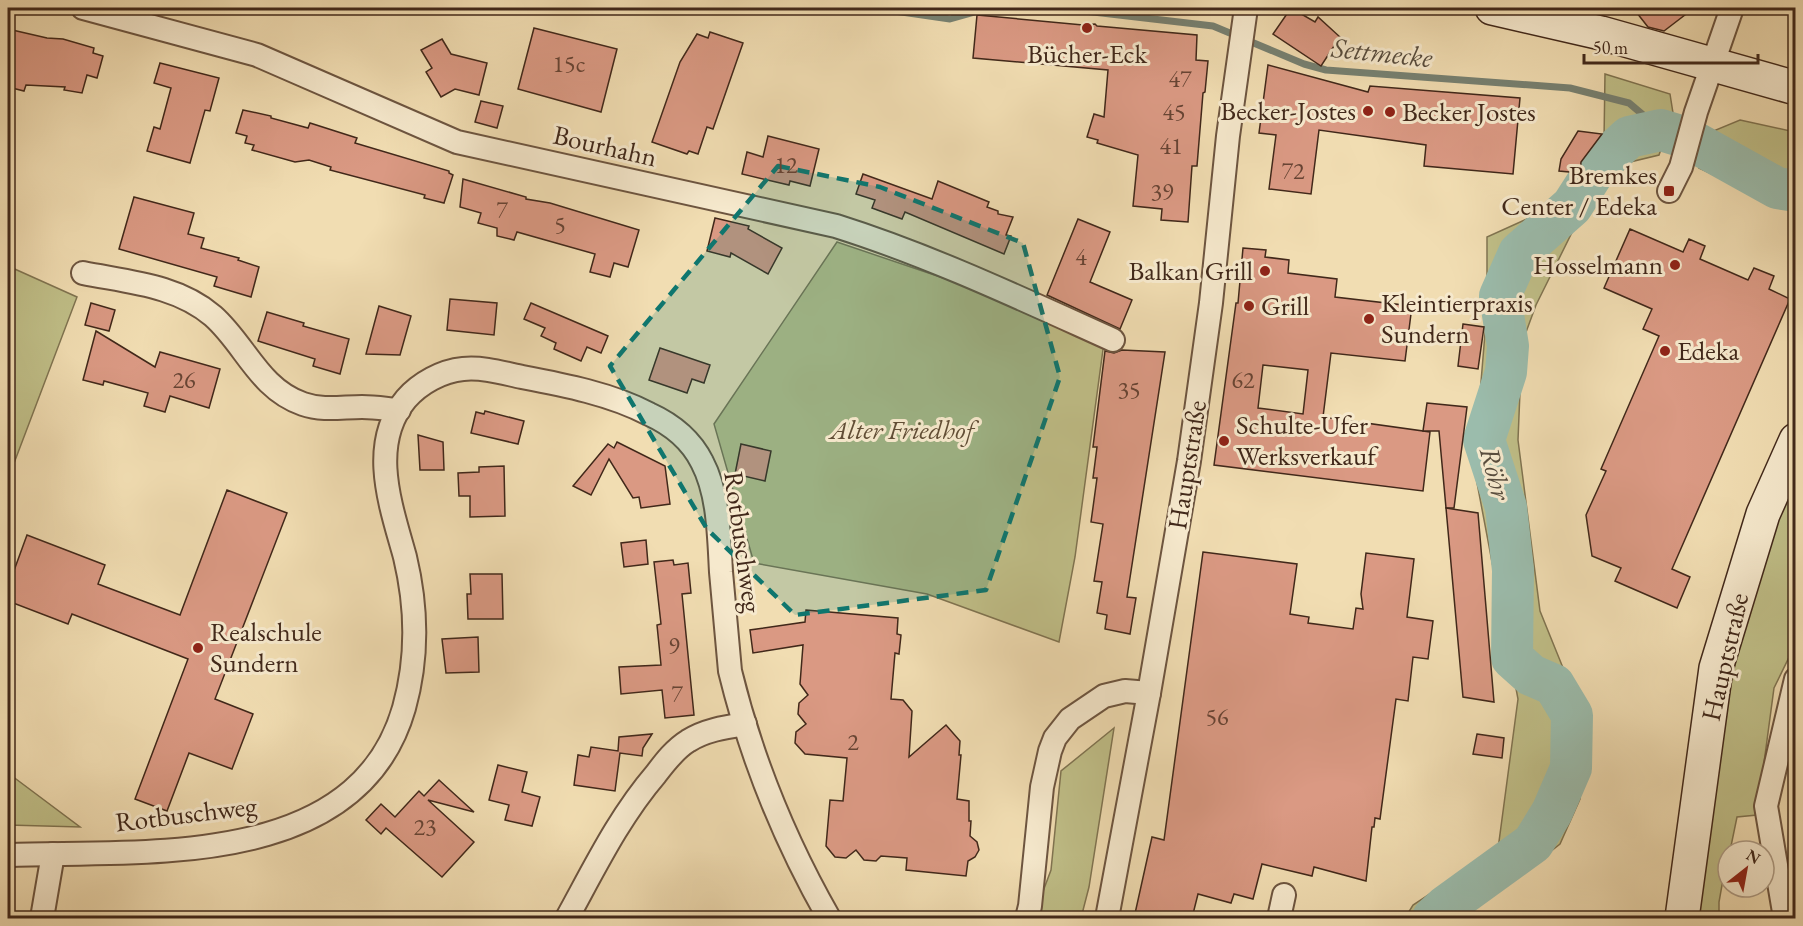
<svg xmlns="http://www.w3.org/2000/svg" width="1803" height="926" viewBox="0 0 1803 926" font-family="'EB Garamond',serif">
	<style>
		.green { fill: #c0bf88; stroke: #807451; stroke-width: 1.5 }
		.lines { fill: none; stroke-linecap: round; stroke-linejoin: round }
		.stream { stroke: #778172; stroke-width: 7 }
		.river { stroke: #9bbcac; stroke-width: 42 }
		.building { fill: #da9983; stroke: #41281a; stroke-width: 1.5; fill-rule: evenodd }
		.street-casing { stroke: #6d5540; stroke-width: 26 }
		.secondary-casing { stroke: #41281a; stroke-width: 36 }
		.street { stroke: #f6e9cd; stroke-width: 22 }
		.secondary { stroke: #f6e9cd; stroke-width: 33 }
		.marked { fill: #0f766e; fill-opacity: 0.2; stroke: #0f766e; stroke-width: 4.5; stroke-dasharray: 12 8; stroke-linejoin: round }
		.poi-dot { fill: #8f2418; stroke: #f6e9cd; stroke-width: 2 }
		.labels { text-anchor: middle; stroke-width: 6; stroke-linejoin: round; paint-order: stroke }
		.number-label { font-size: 24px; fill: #674434 }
		.poi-label { font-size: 27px; fill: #41281a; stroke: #f6e9cd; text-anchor: start }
		.street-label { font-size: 27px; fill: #41281a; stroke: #f6e9cd }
		.park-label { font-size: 27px; font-style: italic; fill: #614e36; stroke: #f6e9cd }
		.water-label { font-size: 28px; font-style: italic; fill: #584d3e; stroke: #f6e9cd }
	</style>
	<rect width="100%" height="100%" fill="#f1ddb2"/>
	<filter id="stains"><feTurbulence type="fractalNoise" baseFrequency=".00333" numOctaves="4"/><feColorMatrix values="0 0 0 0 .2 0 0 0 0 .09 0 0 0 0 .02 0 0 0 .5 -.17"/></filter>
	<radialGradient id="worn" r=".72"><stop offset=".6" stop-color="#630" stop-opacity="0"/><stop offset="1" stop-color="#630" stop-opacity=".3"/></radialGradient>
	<g class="green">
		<polygon points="1605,74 1670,94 1673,113 1659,155 1622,164 1596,184 1536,305 1522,343 1518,440 1540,611 1587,727 1580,799 1560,844 1514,880 1457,918 1405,918 1413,905 1498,849 1518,699 1474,467 1487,309 1487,237 1562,203 1583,176 1604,140"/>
		<polygon points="1740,120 1795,132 1795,212 1699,168 1711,132"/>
		<polygon points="837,242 1017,303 1104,342 1075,557 1059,642 927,594 754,563 714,424"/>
		<polygon points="8,266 77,297 8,479"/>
		<path d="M1795,476V645L1774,688L1757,815L1737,817L1730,851H1728L1719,902V918H1697C1710,822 1721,725 1742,631C1754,578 1775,525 1795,476Z"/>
		<polygon points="1114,728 1089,887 1081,918 1033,918 1051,870 1061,771"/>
		<polygon points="8,773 80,827 8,825"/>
	</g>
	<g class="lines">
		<g class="stream">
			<polyline points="874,8 950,19 982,10 1042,8"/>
			<polyline points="1059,8 1213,26 1304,64 1326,70 1570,88 1629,103 1661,130"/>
		</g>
		<polyline class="river" points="1433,918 1446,906 1533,843 1552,812 1571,768 1572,715 1554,685 1531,675 1512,658 1513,570 1506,507 1484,440 1506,372 1508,346 1500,296 1519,253 1572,206 1597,167 1629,137 1661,130 1687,138 1777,188 1796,191"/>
	</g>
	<g class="building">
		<polygon points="1291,8 1315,22 1318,17 1340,37 1321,66 1273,34"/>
		<polygon points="1633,8 1694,8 1664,31 1648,27"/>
		<polygon points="977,15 1083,25 1095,24 1097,26 1197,35 1196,60 1208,61 1205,92 1203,93 1197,166 1192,166 1188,222 1161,220 1162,209 1133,206 1138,155 1097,143 1098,140 1087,137 1094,114 1104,117 1108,70 973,58"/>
		<polygon points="534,28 617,49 601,112 518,89"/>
		<polygon points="8,29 47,38 63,39 94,48 93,53 103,56 97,78 87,75 82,93 64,90 65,87 26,85 24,91 8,87"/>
		<polygon points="710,32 743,43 713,129 707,127 698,154 689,151 687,154 652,142 680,62 697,34 708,38"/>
		<polygon points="442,39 451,54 487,63 479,95 455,89 441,97 426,72 432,68 421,50"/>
		<polygon points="160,63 219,78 210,111 205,110 190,163 147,151 154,127 160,129 171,88 154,83"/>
		<polygon points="1268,65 1368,92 1370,86 1520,98 1513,174 1424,166 1426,145 1319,130 1311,194 1269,189 1276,135 1259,133"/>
		<polygon points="481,101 503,106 497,128 475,122"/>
		<polygon points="243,110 271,116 271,118 308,128 310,123 357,138 355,143 449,171 449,173 453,175 444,203 424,198 425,195 330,170 331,167 309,160 295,162 252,150 254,145 245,143 247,136 236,133"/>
		<polygon points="1578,131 1602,134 1581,162 1580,173 1559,171 1561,159"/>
		<polygon points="768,136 819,149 810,186 790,181 789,185 742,174 747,152 763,157"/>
		<polygon points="863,174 932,199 938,181 989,202 987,207 998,211 998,214 1013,217 1006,235 1011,236 1004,254 905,212 902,219 872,208 875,200 856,194"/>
		<polygon points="463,179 526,197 526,199 550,203 639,230 628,267 614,263 610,277 590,272 595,254 517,232 514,240 497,236 497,228 478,223 481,213 460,207"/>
		<polygon points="134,197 194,213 188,234 204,238 201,248 239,258 238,260 259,267 251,297 214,286 217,277 119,249"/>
		<polygon points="715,218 749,226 748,229 782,248 768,274 731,253 730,257 707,251"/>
		<polygon points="1078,219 1110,232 1090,282 1132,300 1120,329 1047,295"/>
		<polygon points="1630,229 1683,252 1689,239 1705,246 1700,259 1748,280 1754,268 1774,276 1769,289 1790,299 1672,569 1690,577 1677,608 1615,581 1621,568 1592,556 1586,515 1606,471 1601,469 1659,336 1643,329 1652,309 1604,288"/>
		<path d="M1243,248L1266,250L1265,257L1289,260L1288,273L1337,279L1335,297L1412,306L1405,361L1331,353L1323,417L1430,432L1423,491L1214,465L1236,303H1238ZM1263,365L1308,370L1303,414L1258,408Z"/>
		<polygon points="450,299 497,303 494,335 447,330"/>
		<polygon points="91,303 115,310 109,331 85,325"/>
		<polygon points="531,303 608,336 601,353 587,347 581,361 554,349 556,343 541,336 545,328 524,319"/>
		<polygon points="379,306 411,316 400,355 366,354"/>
		<polygon points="267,312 304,323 303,326 349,339 340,374 313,366 315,359 258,341"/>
		<polygon points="1463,324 1484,327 1478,369 1458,366"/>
		<polygon points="96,331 155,367 160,352 220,369 209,408 170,396 165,412 144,406 148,393 104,381 103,385 83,380"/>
		<polygon points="660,348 710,365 704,383 692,379 687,393 649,380"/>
		<polygon points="1122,350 1165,352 1127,597 1136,598 1130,634 1105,629 1107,615 1097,613 1102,582 1094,581 1103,524 1091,522 1097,478 1093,478 1097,447 1093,447 1105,351 1114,353"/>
		<polygon points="1427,403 1467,407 1454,508 1446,508 1439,431 1423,431"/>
		<polygon points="485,411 524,421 518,444 471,433 476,412 484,414"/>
		<polygon points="418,435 443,442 444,470 420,470"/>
		<polygon points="617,442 665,466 670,504 641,508 639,497 633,498 609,459 591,495 573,486 608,444 614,448"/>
		<polygon points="741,444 771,451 765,481 735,474"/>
		<polygon points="504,466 505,516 470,517 470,496 459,496 458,473 479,472 479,467"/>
		<polygon points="227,490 287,513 215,699 253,714 232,769 189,753 167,811 135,799 188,659 72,614 68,624 8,601 8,587 27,535 105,565 98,584 180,615"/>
		<polygon points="1446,508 1478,513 1494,702 1463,697"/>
		<polygon points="646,540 648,564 624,567 621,543"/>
		<polygon points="1203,552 1297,564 1290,614 1309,617 1308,623 1353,629 1356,608 1363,609 1361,594 1366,553 1414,559 1407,617 1433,621 1428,659 1413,657 1408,701 1396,699 1380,819 1375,818 1374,827 1372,827 1366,881 1314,867 1312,876 1262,864 1253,899 1234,894 1231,903 1198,894 1192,918 1134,918 1152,837 1164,840"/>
		<polygon points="673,560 674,565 688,563 691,593 682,594 694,715 665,718 662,690 621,694 619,667 661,665 657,625 661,624 654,562"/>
		<polygon points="470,574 502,574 503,619 468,619 467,594 471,594"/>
		<polygon points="806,610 898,618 897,634 901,635 899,654 895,653 891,699 903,700 912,711 909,757 946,725 960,741 959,755 961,755 957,799 969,801 969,821 971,821 970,836 977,842 979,850 975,857 968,861 966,876 906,870 907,858 881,856 876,861 864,860 856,850 846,858 835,857 826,846 830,800 843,801 847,758 805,754 795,743 796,732 806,724 798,714 799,703 808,695 800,684 803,645 753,653 750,630 805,622"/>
		<polygon points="478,637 479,672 446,673 442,639"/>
		<polygon points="652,734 643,748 642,756 620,753 615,791 574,785 578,755 589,757 591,747 618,751 619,737"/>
		<polygon points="1477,734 1504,738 1502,758 1473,754"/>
		<polygon points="498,765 527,772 522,792 540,797 532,826 505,820 509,805 489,800"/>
		<polygon points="439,780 474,812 428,800 474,842 442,877 386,828 381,834 366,820 381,804 395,817 419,791 424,796"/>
	</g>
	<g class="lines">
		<g class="street-casing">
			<g id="street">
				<path d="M83,8L257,55L457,142L836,226C931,256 1022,299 1113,340"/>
				<polyline points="1669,191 1681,167 1696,112 1732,8"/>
				<path d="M83,273C128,282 177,285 213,316C245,344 259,389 303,404C323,411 342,407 362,407C375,407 387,409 399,410"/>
				<path d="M8,855C141,850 357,872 404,708C418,658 417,607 405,557C391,506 368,445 406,399C420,383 442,371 463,369C483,367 503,373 522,377C564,385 611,394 649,414C671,424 691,440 702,462C719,494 719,537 721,572C724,605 727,638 730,671C751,757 785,841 829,918"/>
				<polyline points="42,918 53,854"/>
				<path d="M567,918C594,869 619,817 656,774C665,762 675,749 688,741C705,730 726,727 745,724"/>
				<polyline points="1027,918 1030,906 1042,787 1050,751 1055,738 1070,719 1104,696 1125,691 1149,693"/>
				<polyline points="1107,918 1149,693 1189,461 1211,303 1228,136 1246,8"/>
				<polyline points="1279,918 1284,895"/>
				<polyline points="1785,918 1766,806 1796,679"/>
			</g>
		</g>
		<g class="secondary-casing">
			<g id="secondary">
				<polyline points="1492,8 1601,33 1796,88"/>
				<polyline points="1682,918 1716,668 1763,514 1796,440"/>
			</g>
		</g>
		<use href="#street" class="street"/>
		<use href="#secondary" class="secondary"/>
	</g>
	<path class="marked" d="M778,166L880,187L1023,243L1060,377L986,590L795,615L707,529L610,366Z"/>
	<g class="poi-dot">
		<circle cx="1087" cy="28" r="6"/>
		<circle cx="1368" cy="111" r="6"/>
		<circle cx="1390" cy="112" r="6"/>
		<rect x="1663" y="185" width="12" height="12" rx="3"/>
		<circle cx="1675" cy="265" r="6"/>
		<circle cx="1265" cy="271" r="6"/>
		<circle cx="1249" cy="306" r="6"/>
		<circle cx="1369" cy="319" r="6"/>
		<circle cx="1665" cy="351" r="6"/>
		<circle cx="1224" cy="441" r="6"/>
		<circle cx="198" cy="648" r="6"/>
	</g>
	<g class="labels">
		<g class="number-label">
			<text x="569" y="72">15c</text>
			<text x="1180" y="87">47</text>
			<text x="1174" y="120">45</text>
			<text x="1171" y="154">41</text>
			<text x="786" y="173">12</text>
			<text x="1293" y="179">72</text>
			<text x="1162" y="200">39</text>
			<text x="502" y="218">7</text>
			<text x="560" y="233">5</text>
			<text x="1081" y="265">4</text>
			<text x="184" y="388">26</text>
			<text x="1243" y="388">62</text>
			<text x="1129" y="398">35</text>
			<text x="674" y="654">9</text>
			<text x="677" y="702">7</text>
			<text x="1217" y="725">56</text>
			<text x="853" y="750">2</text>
			<text x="425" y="835">23</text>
		</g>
		<g class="poi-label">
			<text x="1087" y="63" text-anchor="middle">Bücher-Eck</text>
			<text x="1356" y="120" text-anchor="end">Becker-Jostes</text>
			<text x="1402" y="121">Becker Jostes</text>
			<text x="1657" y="184" text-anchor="end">Bremkes<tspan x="1657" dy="31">Center / Edeka</tspan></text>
			<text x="1663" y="274" text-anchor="end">Hosselmann</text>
			<text x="1253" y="280" text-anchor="end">Balkan Grill</text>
			<text x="1381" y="312">Kleintierpraxis<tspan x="1381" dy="31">Sundern</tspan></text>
			<text x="1261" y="315">Grill</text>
			<text x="1677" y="360">Edeka</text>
			<text x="1236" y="434">Schulte-Ufer<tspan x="1236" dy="31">Werksverkauf</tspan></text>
			<text x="210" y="641">Realschule<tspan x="210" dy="31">Sundern</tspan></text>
		</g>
		<g class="street-label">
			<text transform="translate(605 146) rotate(13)" y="9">Bourhahn</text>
			<text transform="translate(1187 465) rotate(-81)" y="9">Hauptstraße</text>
			<text transform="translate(743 542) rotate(82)" y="9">Rotbuschweg</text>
			<text transform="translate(1725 657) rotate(-77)" y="9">Hauptstraße</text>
			<text transform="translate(186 814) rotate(-7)" y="9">Rotbuschweg</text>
		</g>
		<g class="park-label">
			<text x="902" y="439">Alter Friedhof</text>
		</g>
		<g class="water-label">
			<text transform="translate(1382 52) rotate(6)" y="10">Settmecke</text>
			<text transform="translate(1496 473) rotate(75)" y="10">Röhr</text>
		</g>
	</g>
	<rect width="1803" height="926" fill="none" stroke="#f1ddb2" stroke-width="30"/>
	<rect x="9" y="9" width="1785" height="908" fill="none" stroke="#41281a" stroke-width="3"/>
	<rect x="15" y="15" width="1773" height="896" fill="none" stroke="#41281a" stroke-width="1.5"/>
	<g transform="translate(1746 869) rotate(31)"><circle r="28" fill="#f6e9cd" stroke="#ae9c85" stroke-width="1.5"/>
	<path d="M0-4.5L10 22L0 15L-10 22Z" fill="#8f2418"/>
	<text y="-9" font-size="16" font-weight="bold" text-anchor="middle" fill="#41281a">N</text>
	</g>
	<path d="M1584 54v9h174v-9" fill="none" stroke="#41281a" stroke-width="3"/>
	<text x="1593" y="54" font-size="18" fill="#41281a" stroke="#f6e9cd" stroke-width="4.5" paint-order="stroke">50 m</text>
	<rect width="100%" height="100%" filter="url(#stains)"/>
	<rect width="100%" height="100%" fill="url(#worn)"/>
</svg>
